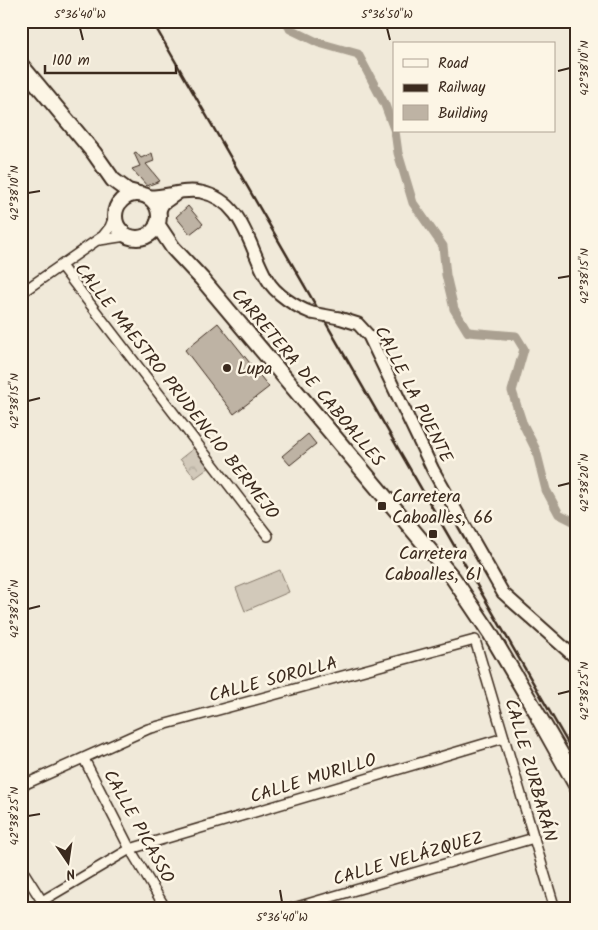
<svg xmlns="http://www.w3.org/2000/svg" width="598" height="930" viewBox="0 0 598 930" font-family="Kalam,sans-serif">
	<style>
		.park { fill: url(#park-crowns); stroke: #867a6c }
		.pitch { fill: #d2c9ba; stroke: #867a6c }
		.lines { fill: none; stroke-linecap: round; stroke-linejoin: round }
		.canal { stroke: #aaa091; stroke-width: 9 }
		.building { fill: #beb3a4; stroke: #3b2a1e }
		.service-casing { stroke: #3b2a1e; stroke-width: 8 }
		.minor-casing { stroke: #3b2a1e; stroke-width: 12 }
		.tertiary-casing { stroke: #3b2a1e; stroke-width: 15 }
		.primary-casing { stroke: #3b2a1e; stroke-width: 18 }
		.service { stroke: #fcf5e5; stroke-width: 4.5 }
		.minor { stroke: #fcf5e5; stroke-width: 9 }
		.tertiary { stroke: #fcf5e5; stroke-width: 11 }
		.primary { stroke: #fcf5e5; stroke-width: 14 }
		.rail { stroke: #3b2a1e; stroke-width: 2.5 }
		.tertiary-bridge-casing { stroke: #3b2a1e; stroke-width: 15; stroke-linecap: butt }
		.tertiary-bridge { stroke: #fcf5e5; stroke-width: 11 }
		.ticks { fill: none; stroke: #3b2a1e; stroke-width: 2 }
		.poi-dot { fill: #3b2a1e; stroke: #fcf5e5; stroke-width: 2 }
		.labels { text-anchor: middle; stroke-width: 5; stroke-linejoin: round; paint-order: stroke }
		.poi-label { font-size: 18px; fill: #3b2a1e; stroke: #fcf5e5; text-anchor: start }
		.street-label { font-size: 18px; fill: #3b2a1e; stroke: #fcf5e5 }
		.neatline { fill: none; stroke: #3b2a1e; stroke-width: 2 }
		.ticks-label { font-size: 12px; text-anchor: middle; fill: #3b2a1e }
	</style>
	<defs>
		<pattern id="park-crowns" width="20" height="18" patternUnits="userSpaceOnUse" patternTransform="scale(1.25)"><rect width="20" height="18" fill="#d2c9ba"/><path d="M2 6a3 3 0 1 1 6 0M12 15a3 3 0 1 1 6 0" fill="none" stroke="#b5ad9f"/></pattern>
	</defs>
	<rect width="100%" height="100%" fill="#f0e9d9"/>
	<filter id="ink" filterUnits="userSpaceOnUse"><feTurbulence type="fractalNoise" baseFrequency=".02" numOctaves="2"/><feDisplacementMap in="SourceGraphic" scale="10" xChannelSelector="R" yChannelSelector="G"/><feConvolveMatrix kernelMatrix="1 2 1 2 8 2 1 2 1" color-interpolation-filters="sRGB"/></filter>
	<g filter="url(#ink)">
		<polygon class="park" points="194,448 210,467 195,478 180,459"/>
		<polygon class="pitch" points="280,570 289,592 245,611 236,588"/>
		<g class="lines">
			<g class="canal">
				<polyline points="287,21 290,29 319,43 358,54 385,105 394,129"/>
				<polyline points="395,131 398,153 413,203 443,246 446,275 454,309 468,332 516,336 524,349 512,391 522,422 536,450 546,490 559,514 577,523"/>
			</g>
		</g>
		<g class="building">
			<polygon points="136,152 141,158 152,153 154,161 146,164 160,181 147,186 132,169 140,166 134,153"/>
			<polygon points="188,206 203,224 190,234 176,217"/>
			<polygon points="218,323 269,387 234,414 185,350"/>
			<polygon points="308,434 316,444 290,465 282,456"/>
		</g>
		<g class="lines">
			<g class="service-casing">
				<polyline id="service" points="534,720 577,797"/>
			</g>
			<g class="minor-casing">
				<g id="minor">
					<polyline points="100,240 126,236"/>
					<polyline points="61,266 268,536"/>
					<polyline points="21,293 103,236 110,227 114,217"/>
					<polyline points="84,759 130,849 166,909"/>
					<polyline points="21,786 148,729 475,640 555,909"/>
					<polyline points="21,868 47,909"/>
					<polyline points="42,901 130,849 504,738"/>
					<polyline points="290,909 534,838"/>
				</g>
			</g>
			<g class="tertiary-casing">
				<g id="tertiary">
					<path d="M148,196C165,197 184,188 201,192C244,201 248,246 267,279C275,294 296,307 312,313"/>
					<polyline points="159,212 163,204 177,194"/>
					<polyline points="339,318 358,324 369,336 433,470 503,593 577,659"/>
				</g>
			</g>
			<g class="primary-casing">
				<g id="primary">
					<polyline points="21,65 94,153 113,180 128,191 136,193"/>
					<circle cx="137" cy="216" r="22"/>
					<polyline points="157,224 173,248 202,279 453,578 490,633 577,781"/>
				</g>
			</g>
			<use href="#service" class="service"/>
			<use href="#minor" class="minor"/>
			<use href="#tertiary" class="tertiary"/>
			<use href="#primary" class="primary"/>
			<polyline class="rail" points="152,21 577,759"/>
			<g class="tertiary-bridge-casing">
				<polyline id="tertiary-bridge" points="312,313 339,318"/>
			</g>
			<use href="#tertiary-bridge" class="tertiary-bridge"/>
		</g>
	</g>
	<path class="ticks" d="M80,28L83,40M387,28L390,40M558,71L570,68M28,193L40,191M558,278L570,276M28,401L40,398M558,486L570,483M28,609L40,606M558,694L570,691M28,816L40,814M280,890L282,902"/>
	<g class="poi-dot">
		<circle cx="227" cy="368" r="5"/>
		<rect x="377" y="501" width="10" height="10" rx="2.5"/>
		<rect x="428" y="529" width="10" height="10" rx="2.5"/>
	</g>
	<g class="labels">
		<g class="poi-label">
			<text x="237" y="374">Lupa</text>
			<text x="392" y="502">Carretera<tspan x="392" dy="21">Caboalles, 66</tspan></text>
			<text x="433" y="559" text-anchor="middle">Carretera<tspan x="433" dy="21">Caboalles, 61</tspan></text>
		</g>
		<g class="street-label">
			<text transform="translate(308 377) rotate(50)" y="6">CARRETERA DE CABOALLES</text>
			<text transform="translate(177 391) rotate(52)" y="6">CALLE MAESTRO PRUDENCIO BERMEJO</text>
			<text transform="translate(414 394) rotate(63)" y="6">CALLE LA PUENTE</text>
			<text transform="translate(273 679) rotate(-15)" y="6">CALLE SOROLLA</text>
			<text transform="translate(531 770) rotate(74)" y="6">CALLE ZURBARÁN</text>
			<text transform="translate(313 778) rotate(-17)" y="6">CALLE MURILLO</text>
			<text transform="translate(139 826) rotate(61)" y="6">CALLE PICASSO</text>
			<text transform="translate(408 858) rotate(-16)" y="6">CALLE VELÁZQUEZ</text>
		</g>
	</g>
	<rect width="598" height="930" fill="none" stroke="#fcf5e5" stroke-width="55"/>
	<rect x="393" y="42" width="162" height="90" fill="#fcf5e5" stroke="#afa495"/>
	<rect x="403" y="59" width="25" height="8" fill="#fcf5e5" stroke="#afa495"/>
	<text x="438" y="68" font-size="15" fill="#3b2a1e">Road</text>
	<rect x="403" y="84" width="25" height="8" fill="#3b2a1e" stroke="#afa495"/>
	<text x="438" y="92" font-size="15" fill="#3b2a1e">Railway</text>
	<rect x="403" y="105" width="25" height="15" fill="#beb3a4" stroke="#afa495"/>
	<text x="438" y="118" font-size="15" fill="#3b2a1e">Building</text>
	<g transform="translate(68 862) rotate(167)" stroke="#fcf5e5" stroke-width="4" paint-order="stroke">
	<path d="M0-4L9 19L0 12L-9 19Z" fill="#3b2a1e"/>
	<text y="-8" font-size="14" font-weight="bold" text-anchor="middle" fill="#3b2a1e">N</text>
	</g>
	<path d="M45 65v8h131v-8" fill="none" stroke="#3b2a1e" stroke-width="2.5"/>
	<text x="52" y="65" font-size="15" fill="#3b2a1e" stroke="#fcf5e5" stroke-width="4" paint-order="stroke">100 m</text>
	<rect x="28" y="28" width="542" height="874" class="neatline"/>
	<g class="ticks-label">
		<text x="80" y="18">5°36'40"W</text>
		<text x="387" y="18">5°36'50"W</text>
		<text transform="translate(584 68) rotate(-90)" y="4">42°38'10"N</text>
		<text transform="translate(14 193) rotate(-90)" y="4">42°38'10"N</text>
		<text transform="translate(584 276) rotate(-90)" y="4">42°38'15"N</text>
		<text transform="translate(14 401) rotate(-90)" y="4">42°38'15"N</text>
		<text transform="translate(584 483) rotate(-90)" y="4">42°38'20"N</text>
		<text transform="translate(14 609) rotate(-90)" y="4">42°38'20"N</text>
		<text transform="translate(584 691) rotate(-90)" y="4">42°38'25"N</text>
		<text transform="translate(14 816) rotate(-90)" y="4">42°38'25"N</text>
		<text x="282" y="921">5°36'40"W</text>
	</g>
</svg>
